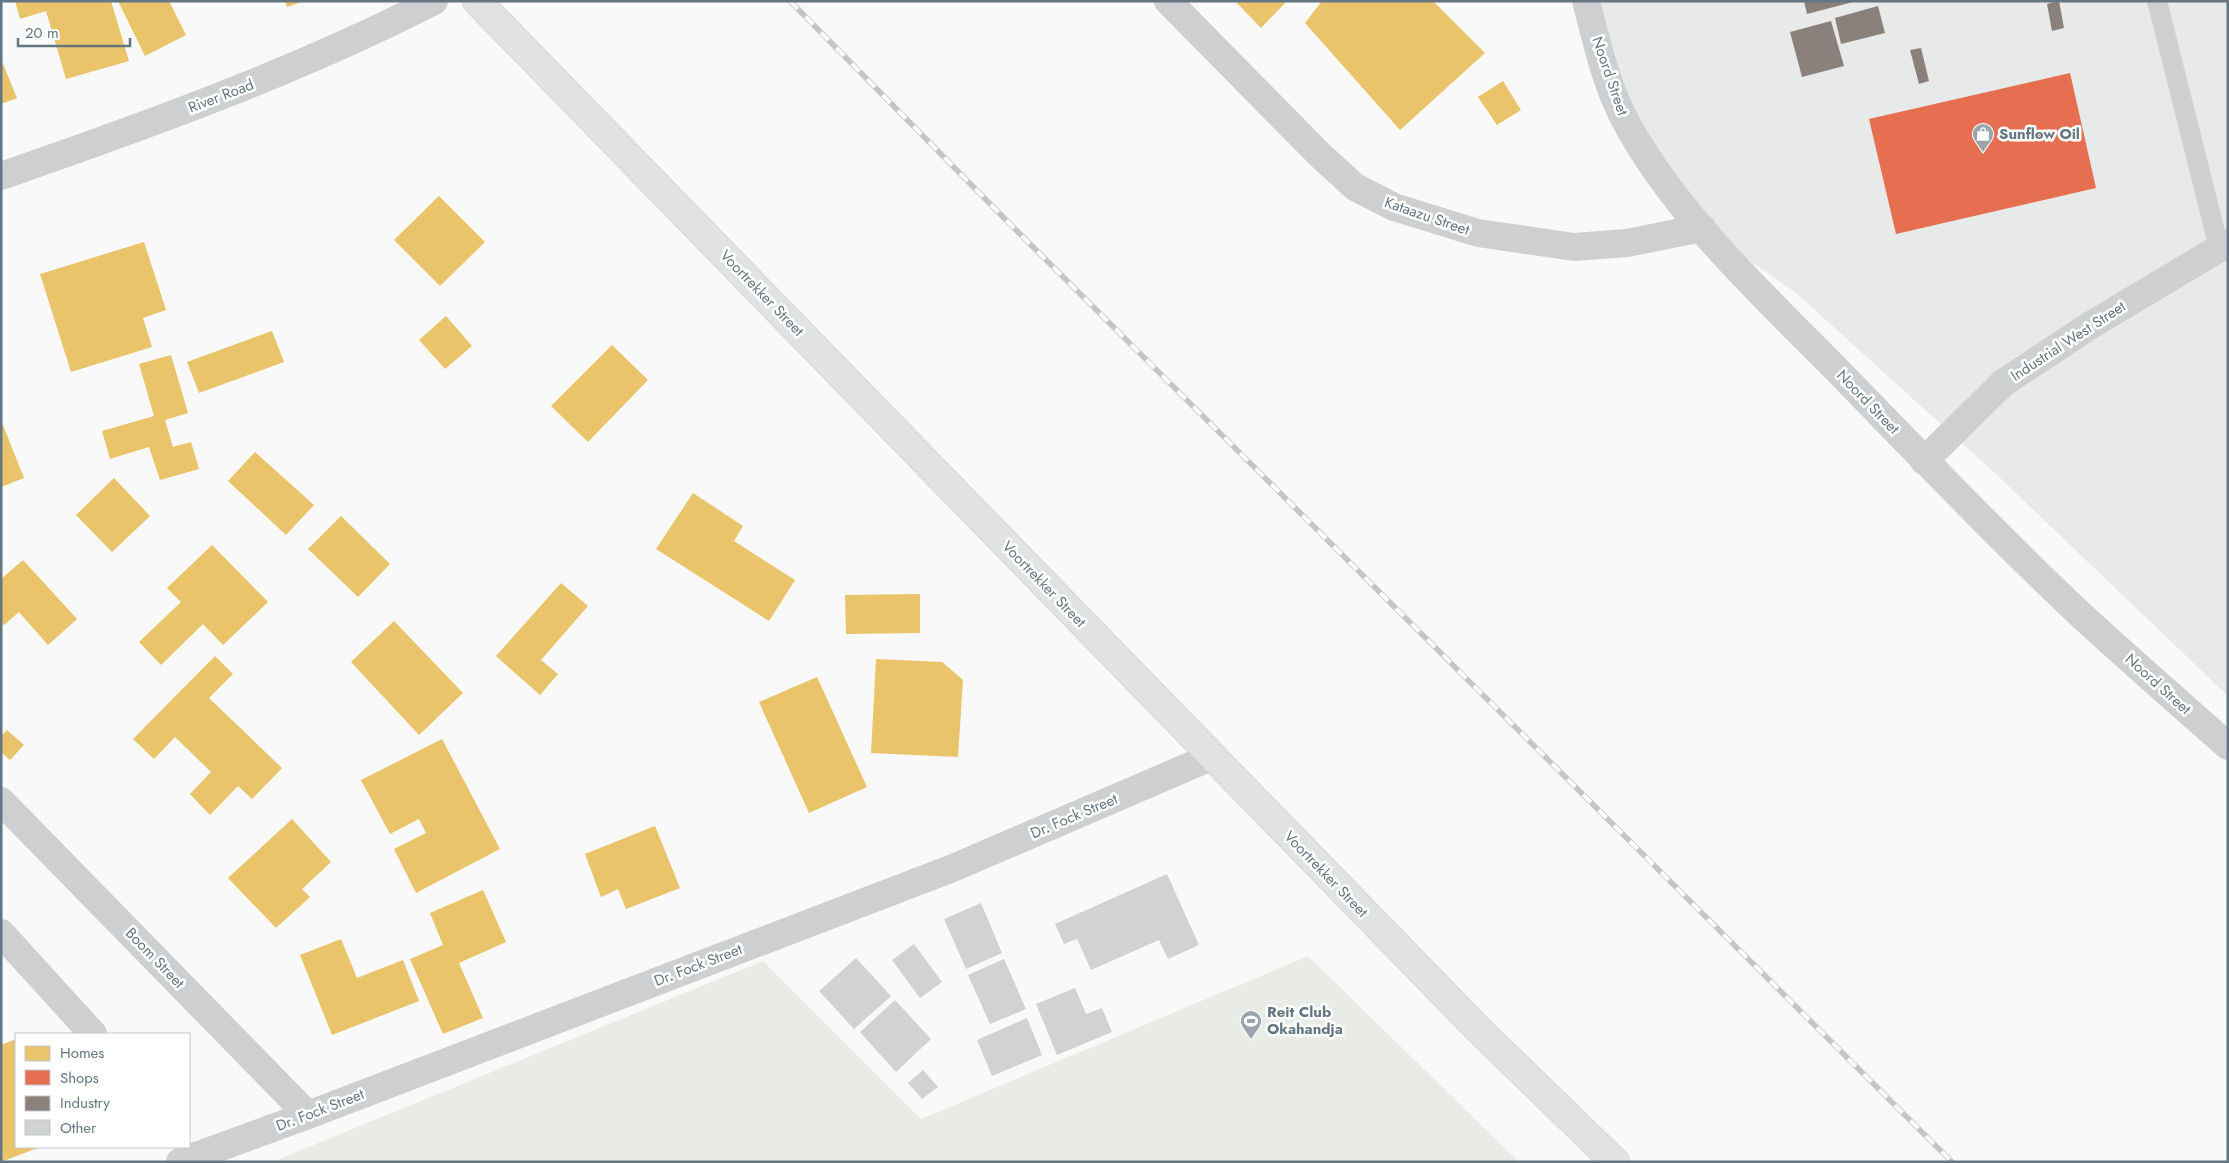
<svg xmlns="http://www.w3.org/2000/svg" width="2229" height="1163" viewBox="0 0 2229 1163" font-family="Jost,sans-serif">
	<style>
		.built { fill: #e8e9e9 }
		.green { fill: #e8ebe6 }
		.homes { fill: #e9c46a }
		.shops { fill: #e76f51 }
		.industry { fill: #8a817c }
		.building { fill: #d0d2d3 }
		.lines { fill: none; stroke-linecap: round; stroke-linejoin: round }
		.secondary-casing { stroke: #d5d6d7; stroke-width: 30 }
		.service { stroke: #cecfd0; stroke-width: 20 }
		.minor { stroke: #cecfd0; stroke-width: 28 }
		.secondary { stroke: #e1e2e2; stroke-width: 28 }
		.rail-casing { stroke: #c3c5c6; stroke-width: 5.5 }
		.rail { stroke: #fff; stroke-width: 4; stroke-dasharray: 11; stroke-linecap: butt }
		.labels { text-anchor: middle; stroke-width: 5; stroke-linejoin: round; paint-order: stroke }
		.street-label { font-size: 15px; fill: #657683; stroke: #fff }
		.poi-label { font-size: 15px; font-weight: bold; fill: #657683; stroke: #fff; text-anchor: start }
	</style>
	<rect width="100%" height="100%" fill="#f9f9f9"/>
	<polygon class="built" points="1587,1 2228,1 2228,696 1998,476 1795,292 1702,228 1647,157"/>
	<polygon class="green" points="1308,956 1519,1162 272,1162 763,961 921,1119"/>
	<g class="homes">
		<polygon points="15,1 111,1 129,61 66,79 46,11 20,19"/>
		<polygon points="118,1 169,1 186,35 145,56"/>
		<polygon points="285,1 301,1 301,2 287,7"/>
		<polygon points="1235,1 1287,1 1261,28"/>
		<polygon points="1322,1 1433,1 1485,53 1400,130 1305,23"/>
		<polygon points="1,59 17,98 1,104"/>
		<polygon points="1503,81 1521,110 1497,125 1478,97"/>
		<polygon points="439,196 485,242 440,286 394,240"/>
		<polygon points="144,242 166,310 143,318 152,347 71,372 40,274"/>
		<polygon points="446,316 472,346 445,369 419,340"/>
		<polygon points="272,331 284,362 199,393 187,362"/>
		<polygon points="612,345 648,380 588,442 551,406"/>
		<polygon points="171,355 188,413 165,420 173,447 191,442 199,469 160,480 149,447 110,459 102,431 154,416 139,364"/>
		<polygon points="1,420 24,478 1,487"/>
		<polygon points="255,452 314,505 286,535 228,481"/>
		<polygon points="114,478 150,516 112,552 76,515"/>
		<polygon points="693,493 743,526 734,541 795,580 769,621 656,549"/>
		<polygon points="341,516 390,564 358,597 308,549"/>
		<polygon points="212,545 268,602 223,645 203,624 161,665 139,642 181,602 167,588"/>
		<polygon points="23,560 77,619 48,645 19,612 4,625 1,622 1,579"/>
		<polygon points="561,583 588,606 541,660 558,674 540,695 496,656"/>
		<polygon points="920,594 920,633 846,634 845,595"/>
		<polygon points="394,621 463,693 419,735 351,662"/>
		<polygon points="215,656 233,674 209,698 282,768 252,799 238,786 210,815 190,794 211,772 175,737 154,759 133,739"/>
		<polygon points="876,659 942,662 963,680 958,757 871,753"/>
		<polygon points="817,677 867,787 809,813 759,702"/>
		<polygon points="7,730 24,745 10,760 1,752 1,736"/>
		<polygon points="442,739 500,849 416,893 394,849 426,833 419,819 390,834 361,780"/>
		<polygon points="292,819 331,862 302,889 310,897 276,928 228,878"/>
		<polygon points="655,826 680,888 626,909 618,889 601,897 585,854"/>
		<polygon points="483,890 506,942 459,963 483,1018 443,1034 410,959 443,945 430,913"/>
		<polygon points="341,939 357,978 403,960 419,1001 332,1035 300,955"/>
		<polygon points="16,1039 16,1147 40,1147 1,1162 1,1045"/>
	</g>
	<polygon class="shops" points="2070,73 2096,188 1896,234 1869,119"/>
	<g class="industry">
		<polygon points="1804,1 1853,1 1853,2 1807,14"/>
		<polygon points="2059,1 2064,28 2052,31 2047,4"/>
		<polygon points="1878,6 1885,33 1841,44 1835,18"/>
		<polygon points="1831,21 1844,66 1802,77 1790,32"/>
		<polygon points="1921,48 1929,81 1919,84 1910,50"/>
	</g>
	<g class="building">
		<polygon points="1167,874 1199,945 1168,959 1159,940 1091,970 1077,939 1064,944 1055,924"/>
		<polygon points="981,903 1002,953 966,969 944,919"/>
		<polygon points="914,944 942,982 920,998 892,960"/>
		<polygon points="856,958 891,996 854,1029 819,991"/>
		<polygon points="1004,959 1026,1009 990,1024 968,975"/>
		<polygon points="1075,988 1086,1014 1102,1008 1112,1032 1057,1055 1036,1004"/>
		<polygon points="895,1000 931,1039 896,1072 860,1032"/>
		<polygon points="1027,1018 1042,1055 992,1076 977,1040"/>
		<polygon points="923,1070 938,1087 922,1099 908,1083"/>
	</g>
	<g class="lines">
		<g class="secondary-casing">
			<polyline id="secondary" points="477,1 1479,1030 1615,1162"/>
		</g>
		<polyline class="service" points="2157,1 2219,248"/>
		<g class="minor">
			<polyline points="1168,1 1320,155 1355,187 1394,207 1478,233 1574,247 1627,243 1702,228"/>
			<path d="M1586,1C1597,43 1606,86 1627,124C1678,217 1764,296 1838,371C1919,454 1998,537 2082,616C2130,660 2179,703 2228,746"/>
			<path d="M1,176C148,125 295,72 434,1"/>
			<polyline points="1924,461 2003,383 2091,325 2228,243"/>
			<polyline points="1,801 308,1115"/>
			<polyline points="1,933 93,1034"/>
			<polyline points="180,1162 308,1115 953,868 1211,757"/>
		</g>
		<use href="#secondary" class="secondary"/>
		<g class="rail-casing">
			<polyline id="rail" points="790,1 1009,223 1952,1162"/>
		</g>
		<use href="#rail" class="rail"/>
	</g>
	<defs>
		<g id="shop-pin" transform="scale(1.125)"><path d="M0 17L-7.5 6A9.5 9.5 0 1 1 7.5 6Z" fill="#99a4ac" stroke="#fff"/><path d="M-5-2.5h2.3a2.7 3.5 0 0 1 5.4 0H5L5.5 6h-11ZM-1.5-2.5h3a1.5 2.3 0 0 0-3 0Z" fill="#fff"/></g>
		<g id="stadium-pin" transform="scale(1.125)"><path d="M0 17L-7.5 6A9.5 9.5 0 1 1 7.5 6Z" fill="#99a4ac" stroke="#fff"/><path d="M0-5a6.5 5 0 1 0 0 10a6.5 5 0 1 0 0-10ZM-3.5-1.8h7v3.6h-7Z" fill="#fff"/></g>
	</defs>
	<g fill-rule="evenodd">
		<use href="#shop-pin" x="1983" y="134"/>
		<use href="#stadium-pin" x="1251" y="1021"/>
	</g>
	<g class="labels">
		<g class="street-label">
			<text transform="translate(1610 76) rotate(71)" y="5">Noord Street</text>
			<text transform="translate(221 96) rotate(-21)" y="5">River Road</text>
			<text transform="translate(1427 216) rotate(19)" y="5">Kataazu Street</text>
			<text transform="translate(762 293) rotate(46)" y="5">Voortrekker Street</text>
			<text transform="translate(2068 341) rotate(-33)" y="5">Industrial West Street</text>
			<text transform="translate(1868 402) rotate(46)" y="5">Noord Street</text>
			<text transform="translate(1044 584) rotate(46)" y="5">Voortrekker Street</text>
			<text transform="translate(2158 684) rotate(42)" y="5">Noord Street</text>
			<text transform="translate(1074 816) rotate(-23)" y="5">Dr. Fock Street</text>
			<text transform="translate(1326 874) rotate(46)" y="5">Voortrekker Street</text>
			<text transform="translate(155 958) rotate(46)" y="5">Boom Street</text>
			<text transform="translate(698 965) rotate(-21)" y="5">Dr. Fock Street</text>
			<text transform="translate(320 1110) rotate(-21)" y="5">Dr. Fock Street</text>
		</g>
		<g class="poi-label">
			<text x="1999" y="139">Sunflow Oil</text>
			<text x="1267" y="1017">Reit Club<tspan x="1267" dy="17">Okahandja</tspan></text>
		</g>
	</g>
	<rect width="2229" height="1163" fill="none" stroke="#657683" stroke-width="5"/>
	<rect x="15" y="1033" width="175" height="115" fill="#ffffff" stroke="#c1c8cd"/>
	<rect x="25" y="1046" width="25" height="15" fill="#e9c46a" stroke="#c1c8cd"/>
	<text x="60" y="1058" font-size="15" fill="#657683">Homes</text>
	<rect x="25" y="1070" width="25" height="15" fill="#e76f51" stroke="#c1c8cd"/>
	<text x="60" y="1083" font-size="15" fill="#657683">Shops</text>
	<rect x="25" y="1096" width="25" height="15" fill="#8a817c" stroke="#c1c8cd"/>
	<text x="60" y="1108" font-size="15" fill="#657683">Industry</text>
	<rect x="25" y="1120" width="25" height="15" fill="#d0d2d3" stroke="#c1c8cd"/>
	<text x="60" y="1133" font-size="15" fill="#657683">Other</text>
	<path d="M18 38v8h112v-8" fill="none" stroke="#657683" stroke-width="2.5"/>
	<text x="25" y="38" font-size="15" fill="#657683" stroke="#ffffff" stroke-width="4" paint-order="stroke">20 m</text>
</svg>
